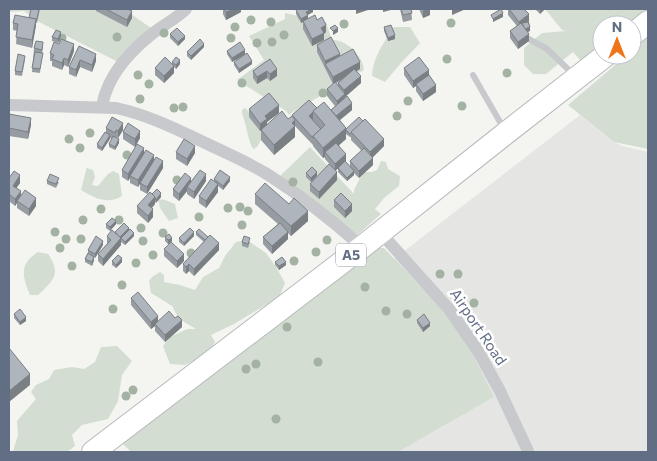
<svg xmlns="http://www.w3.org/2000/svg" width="657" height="461" viewBox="0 0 657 461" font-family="Commissioner,sans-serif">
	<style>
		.built { fill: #e5e6e4 }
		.green { fill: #d4ddd2 }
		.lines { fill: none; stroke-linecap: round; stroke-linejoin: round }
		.highway-casing { stroke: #b9babe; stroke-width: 24 }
		.lane { stroke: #c7c9cd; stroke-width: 6 }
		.street { stroke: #c7c9cd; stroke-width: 12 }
		.highway { stroke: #fff; stroke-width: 22 }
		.tree { fill: #a3b2a2 }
		.wall { fill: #969ca2; fill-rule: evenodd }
		.shaded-wall { fill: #7a7f84 }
		.building { fill: #afb5bc; stroke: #7a7f84 }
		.labels { text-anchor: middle; stroke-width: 5; stroke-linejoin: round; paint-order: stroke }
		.shield { fill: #fff; stroke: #919aa9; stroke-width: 1 }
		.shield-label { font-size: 14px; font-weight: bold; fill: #626e84 }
		.street-label { font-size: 15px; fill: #626e84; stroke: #fff }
	</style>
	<rect width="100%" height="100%" fill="#f4f5f1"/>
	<polygon class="built" points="580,115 614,142 622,146 648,152 648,452 398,452 494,397 394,259"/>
	<g class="green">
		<polygon points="9,9 124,9 158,33 126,66 39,22 24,11 9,12"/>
		<polygon points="545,9 648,9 629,25 602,25 602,45 581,61 573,52 546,74 533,74 524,65 524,48 542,33 566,31 562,30"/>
		<path d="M285,13L326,22L332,40C336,40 341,41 344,43C354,48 363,59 364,70L305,105L300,107L289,115L286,111L237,80L264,60L249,36L285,19Z"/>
		<path d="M394,27H410L420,43L400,64L385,82L372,76C373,56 384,43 394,27Z"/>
		<polygon points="648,37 648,149 614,142 568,105 627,55 632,55 632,50"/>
		<path d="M245,108L261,123L264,135L257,147L253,149C248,140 248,133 245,123C244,118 242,116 242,110Z"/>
		<polygon points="310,147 354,194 354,190 363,172 372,172 377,170 381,161 386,162 388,169 400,176 399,186 384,198 375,209 381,214 356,236 277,179"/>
		<path d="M87,166V168L93,170L95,177L92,185L98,186L108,174L113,171L119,174L122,196C108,205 94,198 81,190Z"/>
		<polygon points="158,199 165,200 175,204 178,218 169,221 160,208"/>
		<polygon points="247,240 266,253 276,267 285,283 279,297 234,324 211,335 215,342 207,355 185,365 170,364 163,346 170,337 187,329 196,329 179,319 172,306 151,293 149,281 152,277 160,272 164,275 164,282 180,285 195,290 203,277 219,268 225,256 236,242"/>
		<polygon points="372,248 384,248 448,315 472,353 494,397 398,452 131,452 120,441"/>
		<path d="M38,252L48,254C62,274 53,281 38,295H30C22,276 19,264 38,252Z"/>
		<polygon points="117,346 132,361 122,375 118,401 108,419 82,425 72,435 75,446 67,452 9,452 13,451 18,435 17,421 36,399 31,392 36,385 49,379 54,370 72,367 84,369 95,362 101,347"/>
	</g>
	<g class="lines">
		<g class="highway-casing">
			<g id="highway">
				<polyline points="632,35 648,22"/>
				<polyline points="93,452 362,247 506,133 606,55"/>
			</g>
		</g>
		<g class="lane">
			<polyline points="527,38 547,49 574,75"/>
			<polyline points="473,75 504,129"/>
		</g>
		<g class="street">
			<path d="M9,105L116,108C144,114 170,126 195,138C219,150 244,160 267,174C300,195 333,221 362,247"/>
			<path d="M102,107C103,102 104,96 106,92C114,69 133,49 152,34C163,25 176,19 186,9"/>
			<polyline points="380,232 449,309 478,351 500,391 528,451 528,452"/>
		</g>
		<use href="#highway" class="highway"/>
	</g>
	<g class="tree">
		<circle cx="251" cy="20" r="4.5"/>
		<circle cx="271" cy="22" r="4.5"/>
		<circle cx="451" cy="23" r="4.5"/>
		<circle cx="344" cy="24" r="4.5"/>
		<circle cx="235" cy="27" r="4.5"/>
		<circle cx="164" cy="33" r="4.5"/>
		<circle cx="284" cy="35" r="4.5"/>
		<circle cx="117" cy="37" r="4.5"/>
		<circle cx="62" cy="38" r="4.5"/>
		<circle cx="231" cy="38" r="4.5"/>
		<circle cx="272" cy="42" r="4.5"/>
		<circle cx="257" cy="43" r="4.5"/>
		<circle cx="240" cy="57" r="4.5"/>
		<circle cx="447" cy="59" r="4.5"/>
		<circle cx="507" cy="73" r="4.5"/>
		<circle cx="138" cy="75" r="4.5"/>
		<circle cx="242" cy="83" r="4.5"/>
		<circle cx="149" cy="84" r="4.5"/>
		<circle cx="323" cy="93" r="4.5"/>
		<circle cx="140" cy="99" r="4.5"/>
		<circle cx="408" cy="101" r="4.5"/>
		<circle cx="462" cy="106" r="4.5"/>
		<circle cx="183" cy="107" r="4.5"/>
		<circle cx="174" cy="108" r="4.5"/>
		<circle cx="397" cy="116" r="4.5"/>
		<circle cx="90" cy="133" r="4.5"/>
		<circle cx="69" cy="139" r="4.5"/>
		<circle cx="80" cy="148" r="4.5"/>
		<circle cx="127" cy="155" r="4.5"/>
		<circle cx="177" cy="180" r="4.5"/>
		<circle cx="293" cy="182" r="4.5"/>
		<circle cx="240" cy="207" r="4.5"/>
		<circle cx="228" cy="208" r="4.5"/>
		<circle cx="101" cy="209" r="4.5"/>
		<circle cx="248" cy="211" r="4.5"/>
		<circle cx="199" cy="217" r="4.5"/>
		<circle cx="83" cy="220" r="4.5"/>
		<circle cx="119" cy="220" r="4.5"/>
		<circle cx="242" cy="225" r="4.5"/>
		<circle cx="141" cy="228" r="4.5"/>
		<circle cx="55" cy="232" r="4.5"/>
		<circle cx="163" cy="233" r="4.5"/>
		<circle cx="66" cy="239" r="4.5"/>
		<circle cx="81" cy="239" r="4.5"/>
		<circle cx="327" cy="240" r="4.5"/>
		<circle cx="143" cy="241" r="4.5"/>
		<circle cx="60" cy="248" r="4.5"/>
		<circle cx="316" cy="252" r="4.5"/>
		<circle cx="191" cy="253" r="4.5"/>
		<circle cx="153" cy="255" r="4.5"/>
		<circle cx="294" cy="261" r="4.5"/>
		<circle cx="136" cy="263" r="4.5"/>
		<circle cx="72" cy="266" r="4.5"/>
		<circle cx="440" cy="274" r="4.5"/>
		<circle cx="458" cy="274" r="4.5"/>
		<circle cx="122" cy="285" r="4.5"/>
		<circle cx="365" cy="287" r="4.5"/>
		<circle cx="474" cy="303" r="4.5"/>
		<circle cx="113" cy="309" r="4.5"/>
		<circle cx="386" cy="311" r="4.5"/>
		<circle cx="407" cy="314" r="4.5"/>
		<circle cx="287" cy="327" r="4.5"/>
		<circle cx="318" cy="362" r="4.5"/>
		<circle cx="256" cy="364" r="4.5"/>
		<circle cx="246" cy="369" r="4.5"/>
		<circle cx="133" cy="390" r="4.5"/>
		<circle cx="126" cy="396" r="4.5"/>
		<circle cx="276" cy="419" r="4.5"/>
	</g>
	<g class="wall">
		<polygon points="40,9 37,23 36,23 32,48 16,44 17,31 13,30 13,23 29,18"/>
		<polygon points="96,9 127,9 132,18 127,27 96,11"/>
		<polygon points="223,9 241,9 241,12 226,20 223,14"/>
		<polygon points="313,9 313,12 307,15 308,19 317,20 326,32 324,34 324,40 312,46 303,29 303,22 301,23 296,14 296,10"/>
		<polygon points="400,9 411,9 412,20 403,22"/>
		<polygon points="419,9 430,9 430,15 423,18"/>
		<polygon points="508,9 524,9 529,21 530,31 527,32 529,41 518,49 510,38 510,31 517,26 508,15"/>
		<polygon points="535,9 544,9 544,10 540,14"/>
		<polygon points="384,27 395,39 388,41 384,31"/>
		<polygon points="170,34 185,39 178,46 170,38"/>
		<polygon points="61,36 58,43 52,41 52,37"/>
		<path d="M317,45L340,56L360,69L357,71L361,83L345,97V98L352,110L340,120L346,128L384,146L373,157V165L359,178L354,173V175L347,181L338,172V168L335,171L337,180L319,199L310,191V184L333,168L325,159V157L323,158L313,146V145L295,126V137L274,155L261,140V131H260L249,117V109L279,113L267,122V124L288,119L317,108L331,110L335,106L327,96V89L333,84L317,52ZM343,79L338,83V86L336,83ZM346,134L350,137H351V140L362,151L350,161V167L346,162L339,145L346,139Z"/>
		<polygon points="43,46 40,73 32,72 34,48"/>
		<polygon points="79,46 96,61 92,72 80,67 76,77 69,74 69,67"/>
		<polygon points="204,47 191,60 187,56 187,52"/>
		<polygon points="74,51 68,67 64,65 62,70 52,66 52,61 50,61 50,53"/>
		<polygon points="227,51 245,54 232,62 227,54"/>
		<polygon points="25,59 22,76 15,75 15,71"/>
		<polygon points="270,59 277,76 270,81 267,78 257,84 253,78 253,71"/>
		<polygon points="172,62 180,64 176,69 174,67 174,73 164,83 155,75 155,68 172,64"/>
		<polygon points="234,62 252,64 239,73 234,65"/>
		<polygon points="404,68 429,75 436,92 423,101 416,91 416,86 413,88 404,75"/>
		<polygon points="9,114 31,125 28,139 9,136"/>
		<polygon points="106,128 123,130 118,138 116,137 116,138 119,143 115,150 109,147 109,144 112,139 110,138 102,151 97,148 97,144 106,132"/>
		<polygon points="123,132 140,138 135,147 123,139"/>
		<polygon points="176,152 195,153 187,166 176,159"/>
		<polygon points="144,154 163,168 147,194 140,190 140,183 138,187 130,183 130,178 128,181 122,177 122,170"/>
		<polygon points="306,173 317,176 311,182 306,177"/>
		<polygon points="9,178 20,183 16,188 21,196 36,206 29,216 17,208 17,203 15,206 9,201"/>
		<polygon points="214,179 230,181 223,190 218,186 218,192 206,208 199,203 199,196 214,181"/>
		<polygon points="47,181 59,182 56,188 47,184"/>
		<polygon points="191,181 206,181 194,199 187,194 187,191 179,201 173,196 173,189"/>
		<polygon points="152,194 161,197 155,203 155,204 152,208 153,217 148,223 137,213 137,206"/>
		<polygon points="255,194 308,221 291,236 288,233 288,239 272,254 263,244 263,237 278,224 255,204"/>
		<polygon points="334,200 352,211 345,218 334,207"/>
		<polygon points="106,224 116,224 110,231 106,228"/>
		<polygon points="129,230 134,236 125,245 121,242 121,245 103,266 98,261 98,254 107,244 107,236 115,232"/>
		<polygon points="196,232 219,250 194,276 189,271 186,274 183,271 183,264 204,242 196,235"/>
		<polygon points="194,236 184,246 179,242 179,238"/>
		<polygon points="165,237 172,241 171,242 184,261 177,268 164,256 164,249 170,243 168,244 165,241"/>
		<polygon points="242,242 250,242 248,248 242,246"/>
		<polygon points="103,245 95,258 94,257 94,260 92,266 85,262 85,259 88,253 88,250"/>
		<polygon points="112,261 122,262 116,268 112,265"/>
		<polygon points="275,262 286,265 279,270 275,265"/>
		<polygon points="131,298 158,321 182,327 165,342 155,331 155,326 151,329 131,305"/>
		<polygon points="14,314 26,321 20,325 14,318"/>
		<polygon points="417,320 430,326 423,332 417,323"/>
	</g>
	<g class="shaded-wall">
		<polygon points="234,9 241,9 241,12 226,20 226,12"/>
		<polygon points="312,9 313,9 313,12 306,16 306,12"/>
		<polygon points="356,9 368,9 368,10 356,14"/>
		<polygon points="383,9 391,9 391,10 383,12"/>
		<polygon points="427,9 430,9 430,15 423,18 423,11"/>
		<polygon points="452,9 466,9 452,15"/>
		<polygon points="541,9 544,9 544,10 540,14 540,10"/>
		<polygon points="132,11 132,18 127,27 127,20"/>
		<polygon points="503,13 503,17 493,22 493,19"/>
		<polygon points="529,14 529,21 519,29 519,22"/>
		<polygon points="308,15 308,19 301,23 301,19"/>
		<polygon points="36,19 36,26 32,48 32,40"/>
		<polygon points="326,25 326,32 324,34 324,40 312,46 312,39 321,28"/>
		<polygon points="530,27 530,31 524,33 524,29"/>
		<polygon points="338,28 338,32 333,35 333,31"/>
		<polygon points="61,32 61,36 58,43 58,39"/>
		<polygon points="529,34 529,41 518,49 518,42"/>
		<polygon points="395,35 395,39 388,41 388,38"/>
		<polygon points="185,36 185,39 178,46 178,42"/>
		<polygon points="74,44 74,51 68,67 68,60"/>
		<polygon points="204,44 204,47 191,60 191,56"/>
		<polygon points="245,50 245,54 232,62 232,58"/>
		<polygon points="96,54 96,61 92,72 92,65"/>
		<polygon points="340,54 340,61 325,64 325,61"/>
		<polygon points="64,58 64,65 62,70 62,63"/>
		<polygon points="80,60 80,67 76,77 76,70"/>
		<polygon points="180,60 180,64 176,69 176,65"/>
		<polygon points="252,61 252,64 239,73 239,69"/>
		<polygon points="360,62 360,69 333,84 333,77"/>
		<polygon points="174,66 174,73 164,83 164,76"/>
		<polygon points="277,69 277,76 270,81 270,74"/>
		<polygon points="429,70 429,77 416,84 416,86 413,88 413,81"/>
		<polygon points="267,71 267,78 257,84 257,77"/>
		<polygon points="361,76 361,83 345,97 345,101 337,108 337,101 344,94 344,90"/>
		<polygon points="436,85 436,92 423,101 423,94"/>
		<polygon points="352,103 352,110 335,124 335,117"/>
		<polygon points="279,105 279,113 267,122 267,126 260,131 260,124 265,116"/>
		<polygon points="313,112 313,120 309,116"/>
		<polygon points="31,118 31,125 28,139 28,132"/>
		<polygon points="295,120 295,137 274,155 274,145 292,123"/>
		<polygon points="123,123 123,130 118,138 118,131"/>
		<polygon points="346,128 346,139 328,155 325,152 325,157 323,158 323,148"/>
		<polygon points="140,131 140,138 135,147 135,139"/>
		<polygon points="110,135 110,139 102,151 102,148"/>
		<polygon points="119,139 119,143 115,150 115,147"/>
		<polygon points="384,139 384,146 370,160 370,152"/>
		<polygon points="195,146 195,153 187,166 187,159"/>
		<polygon points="144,148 144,155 130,176 130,178 128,181 128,174"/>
		<polygon points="346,154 346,162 335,171 335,164"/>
		<polygon points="154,155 154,162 138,187 138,180"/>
		<polygon points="373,158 373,165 359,178 359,171"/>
		<polygon points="163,161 163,168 147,194 147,187"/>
		<polygon points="354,171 354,175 347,181 347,178"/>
		<polygon points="317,172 317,176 311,182 311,178"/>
		<polygon points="337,172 337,180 319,199 319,192"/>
		<polygon points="206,174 206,181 194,199 194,192"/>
		<polygon points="20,175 20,183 13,193 13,186"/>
		<polygon points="230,177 230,181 223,190 223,186"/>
		<polygon points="191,178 191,185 187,187 187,191 179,201 179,194"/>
		<polygon points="218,184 218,192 206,208 206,201"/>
		<polygon points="21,191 21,198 17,201 17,203 15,206 15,199"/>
		<polygon points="161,193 161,197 156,203 156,200"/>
		<polygon points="155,197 155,204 148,212 148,205"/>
		<polygon points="36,198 36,206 29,216 29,209"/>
		<polygon points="352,204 352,211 345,218 345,211"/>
		<polygon points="153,209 153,217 148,223 148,216"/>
		<polygon points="308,211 308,221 291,236 291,226"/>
		<polygon points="116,221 116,224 110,231 110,227"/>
		<polygon points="129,228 129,232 121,238 121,245 103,266 103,259 119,238"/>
		<polygon points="194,232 194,236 184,246 184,243"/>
		<polygon points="288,232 288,239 272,254 272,246"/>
		<polygon points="134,233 134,236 125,245 125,242"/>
		<polygon points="172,238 172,241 168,244 168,240"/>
		<polygon points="103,241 103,245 95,258 95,254"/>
		<polygon points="219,243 219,250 194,276 194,269"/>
		<polygon points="184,254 184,261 177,268 177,261"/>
		<polygon points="94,257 94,260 92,266 92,262"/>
		<polygon points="122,258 122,262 116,268 116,265"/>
		<polygon points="286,262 286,265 279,270 279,266"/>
		<polygon points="189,264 189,271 186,274 186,267"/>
		<polygon points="158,316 158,323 155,324 155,326 151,329 151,322"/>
		<polygon points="26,317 26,321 20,325 20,322"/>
		<polygon points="182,320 182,327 165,342 165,335"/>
		<polygon points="430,323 430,326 423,332 423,328"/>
		<polygon points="30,374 30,385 9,402 9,391"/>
	</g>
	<g class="building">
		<polygon points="31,9 39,9 37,19 29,18"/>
		<polygon points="106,9 127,9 132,11 127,20"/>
		<polygon points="224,9 234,9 226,12"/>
		<polygon points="299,9 312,9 306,12 308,15 301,19 296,10"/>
		<polygon points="401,9 411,9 412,13 403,15"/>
		<polygon points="501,9 503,13 493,19 491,15"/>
		<polygon points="509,9 524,9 529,14 519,22"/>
		<polygon points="15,15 36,19 32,40 16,37 18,24 13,23"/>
		<polygon points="315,15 317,20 322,17 326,25 321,28 324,33 312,39 303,21"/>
		<polygon points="528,22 530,27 525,29 522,23"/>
		<polygon points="521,23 529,34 518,42 510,31"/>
		<polygon points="335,25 338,28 333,31 330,28"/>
		<polygon points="391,25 395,35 388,38 384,27"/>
		<polygon points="177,28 185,36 178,42 170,34"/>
		<polygon points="56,30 61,32 58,39 52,37"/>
		<polygon points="331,37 340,54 325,61 317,45"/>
		<polygon points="61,39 74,44 68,60 64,58 62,63 52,59 54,55 50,53 54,42 59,44"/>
		<polygon points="200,39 204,44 191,56 187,52"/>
		<polygon points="36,41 43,42 42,50 34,48"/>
		<polygon points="240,42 245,50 232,58 227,51"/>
		<polygon points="79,46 96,54 92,65 80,60 76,70 69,67"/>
		<polygon points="353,49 360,62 333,77 325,64"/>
		<polygon points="35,52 43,53 40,69 32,68"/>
		<polygon points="247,53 252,61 239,69 234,62"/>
		<polygon points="18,54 25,56 22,72 15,71"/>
		<polygon points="165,57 174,66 164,76 155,68"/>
		<polygon points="176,57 180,60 176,65 172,62"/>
		<polygon points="419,57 429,70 413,81 404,68"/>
		<polygon points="270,59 277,69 270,74 267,71 257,77 253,71"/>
		<polygon points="354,69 361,76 344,90 338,83"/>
		<polygon points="429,75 436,85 423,94 416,84"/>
		<polygon points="335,82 345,94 337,101 327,89"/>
		<polygon points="269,93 279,105 265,116 267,119 260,124 249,109"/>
		<polygon points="347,96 352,103 336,116 331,110"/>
		<polygon points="309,100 317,108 309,116 321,129 313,136 313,138 292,115"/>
		<polygon points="324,102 346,128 323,148 313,136 325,125 313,111"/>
		<polygon points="282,111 288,119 292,116 295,120 292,123 295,126 274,145 261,130"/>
		<polygon points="9,114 31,118 28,132 9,128"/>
		<polygon points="112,117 123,123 118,131 116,130 115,133 106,128"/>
		<polygon points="359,117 363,121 350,134 346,130 346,129"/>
		<polygon points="365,119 384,139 370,152 351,132"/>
		<polygon points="128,123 140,131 135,139 123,132"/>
		<polygon points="105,132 110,135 102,148 97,144"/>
		<polygon points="113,136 119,139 115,147 109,144"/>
		<polygon points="184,139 195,146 187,159 176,152"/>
		<polygon points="336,143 346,154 335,164 325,152"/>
		<polygon points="137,144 144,148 128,174 122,170"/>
		<polygon points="364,148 373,158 359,171 350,161"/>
		<polygon points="146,150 154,155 138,180 130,176"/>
		<polygon points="156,157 163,161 147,187 140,183"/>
		<polygon points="345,161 354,171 347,178 338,168"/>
		<polygon points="329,164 337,172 319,192 310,184"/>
		<polygon points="312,167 317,172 311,178 306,173"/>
		<polygon points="200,170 206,174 194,192 187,187"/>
		<polygon points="220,170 230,177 223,186 214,179"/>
		<polygon points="14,171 20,175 13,186 21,191 15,199 9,194 9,178"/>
		<polygon points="185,173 191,178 179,194 173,189"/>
		<polygon points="50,174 59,178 56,184 47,181"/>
		<polygon points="211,179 218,184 206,201 199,196"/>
		<polygon points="265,183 289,204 294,198 308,211 291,226 255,194"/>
		<polygon points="157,189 161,193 156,200 155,197 152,194"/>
		<polygon points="25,190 36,198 29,209 17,201"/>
		<polygon points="150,192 155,197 148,205 153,209 148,216 137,206"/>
		<polygon points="341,193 352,204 345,211 334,200"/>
		<polygon points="112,218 116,221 110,227 106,224"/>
		<polygon points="124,223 129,228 120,237 115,232"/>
		<polygon points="280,223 288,232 272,246 263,237"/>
		<polygon points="190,228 194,232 184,243 179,238"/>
		<polygon points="130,229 134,233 125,242 121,238"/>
		<polygon points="199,229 208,237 205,240 196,232"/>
		<polygon points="112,230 121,238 103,259 98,254 111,240 107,236"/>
		<polygon points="169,234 172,238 168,240 165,237"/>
		<polygon points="210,235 219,243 194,269 189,264 186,267 183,264"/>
		<polygon points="96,236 103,241 95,254 88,250"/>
		<polygon points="244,236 250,238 248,244 242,242"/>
		<polygon points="171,242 184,254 177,261 164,249"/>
		<polygon points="88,253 94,257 92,262 85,259"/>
		<polygon points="118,255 122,258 116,265 112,261"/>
		<polygon points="282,257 286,262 279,266 275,262"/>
		<polygon points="138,292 158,316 151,322 131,298"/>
		<polygon points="20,309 26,317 20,322 14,314"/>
		<polygon points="169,311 175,318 178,316 182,320 165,335 155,324"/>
		<polygon points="424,314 430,323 423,328 417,320"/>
		<polygon points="9,348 30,374 9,391"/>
	</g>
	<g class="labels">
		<rect class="shield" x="336" y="243.5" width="30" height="23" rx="4"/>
		<g class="shield-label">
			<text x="351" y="260">A5</text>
		</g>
		<g class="street-label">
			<text transform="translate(478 327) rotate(56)" y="5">Airport Road</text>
		</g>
	</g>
	<rect width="657" height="461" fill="none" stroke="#626e84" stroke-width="20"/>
	<g transform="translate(617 40)"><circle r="24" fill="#ffffff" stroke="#c0c5ce"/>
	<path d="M0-4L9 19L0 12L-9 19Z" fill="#ee7519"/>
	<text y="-8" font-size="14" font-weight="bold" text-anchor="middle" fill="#626e84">N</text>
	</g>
</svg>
